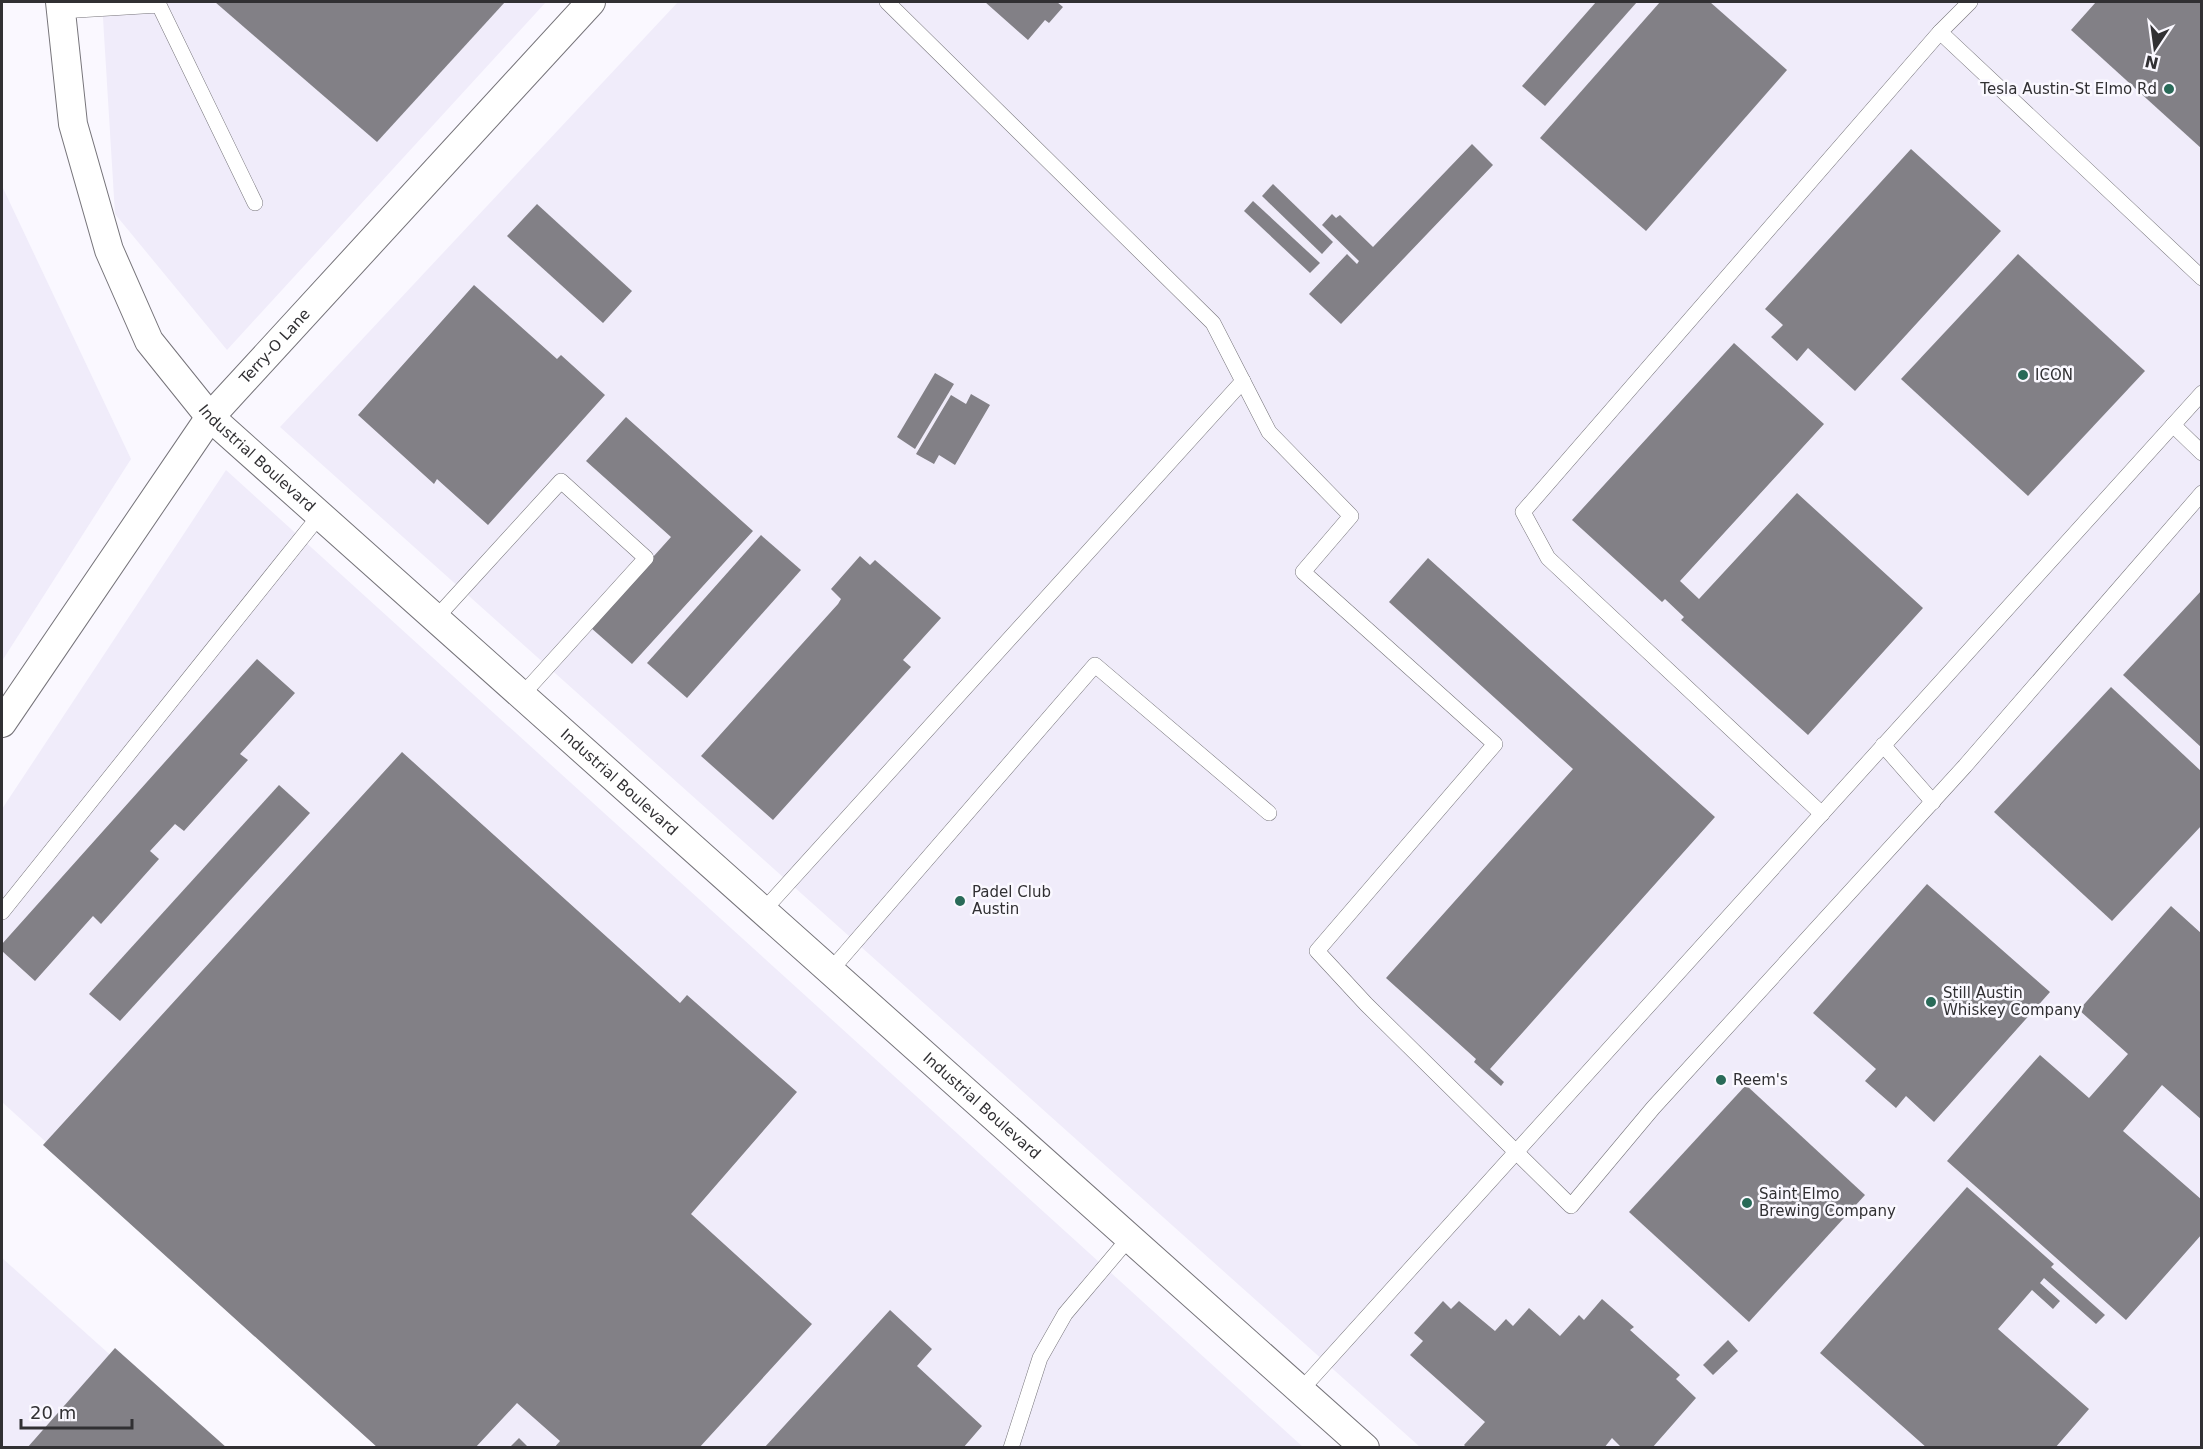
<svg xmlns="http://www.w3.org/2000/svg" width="2203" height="1449" viewBox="0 0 2203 1449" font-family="'DejaVu Sans',sans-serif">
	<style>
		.built { fill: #f0ecfa }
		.building { fill: #828086 }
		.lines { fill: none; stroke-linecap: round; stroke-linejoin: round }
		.lane-casing { stroke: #76747a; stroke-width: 16 }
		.street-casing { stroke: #76747a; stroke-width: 30 }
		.lane { stroke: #fff; stroke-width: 15 }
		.street { stroke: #fff; stroke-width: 28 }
		.poi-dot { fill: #296a58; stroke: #faf8ff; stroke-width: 2 }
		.labels { text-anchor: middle; stroke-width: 5; stroke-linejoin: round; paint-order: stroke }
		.poi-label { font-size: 15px; fill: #313033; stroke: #faf8ff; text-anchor: start }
		.street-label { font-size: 15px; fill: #313033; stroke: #faf8ff }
	</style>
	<rect width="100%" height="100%" fill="#faf8ff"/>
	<g class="built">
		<polygon points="102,2 546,2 227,350 115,214"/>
		<polygon points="678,2 2201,2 2201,1447 1420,1447 280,427"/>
		<polygon points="2,186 131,459 2,661"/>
		<polygon points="226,470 1303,1447 381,1447 2,1102 2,809"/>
		<polygon points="2,1258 213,1447 2,1447"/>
	</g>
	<g class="building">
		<polygon points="215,2 505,2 377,142"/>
		<polygon points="985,2 1057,2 1063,7 1049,23 1045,20 1028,40"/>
		<polygon points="1596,2 1637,2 1545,106 1522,86"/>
		<polygon points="1660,2 1710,2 1787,70 1646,231 1540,138"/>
		<polygon points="2096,2 2202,2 2202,149 2071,30"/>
		<polygon points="1472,144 1493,165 1341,324 1309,294 1347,254 1357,264 1359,261 1322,225 1332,214 1336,218 1340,215 1373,247"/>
		<polygon points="1911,149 2001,231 1855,391 1808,348 1797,361 1771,337 1783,325 1765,309"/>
		<polygon points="1273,184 1333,242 1322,254 1262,196"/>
		<polygon points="1253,201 1320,263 1310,273 1244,211"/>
		<polygon points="537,204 632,291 603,323 507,236"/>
		<polygon points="2018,254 2145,371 2028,496 1901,379"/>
		<polygon points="474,285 557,359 561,355 605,395 488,525 437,479 434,484 358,415"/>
		<polygon points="1734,343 1824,424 1680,581 1699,599 1797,493 1923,608 1808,735 1681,620 1684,617 1665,599 1662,602 1572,520"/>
		<polygon points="935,373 954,384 915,449 897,437"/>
		<polygon points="971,394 990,405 955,465 939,455 934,464 916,454 951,395 966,404"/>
		<polygon points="626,417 753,531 632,664 590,627 671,537 586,461"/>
		<polygon points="761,535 801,570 687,698 647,663"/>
		<polygon points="860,556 870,565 875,560 941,618 903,660 911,667 773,820 701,756 838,604 841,599 831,589"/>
		<polygon points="1428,558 1715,817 1490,1069 1504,1082 1501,1086 1474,1062 1476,1059 1386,978 1573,769 1389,602"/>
		<polygon points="2202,590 2202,748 2123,675"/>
		<polygon points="257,659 295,693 240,754 248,760 184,831 175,824 150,851 159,859 101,924 93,916 35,981 2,951 2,944"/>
		<polygon points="2111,687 2202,772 2202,825 2112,921 1994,812"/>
		<polygon points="402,752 680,1003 687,995 797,1092 691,1214 812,1324 699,1448 554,1448 560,1441 517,1403 475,1448 378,1448 43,1145"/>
		<polygon points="279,785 310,813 120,1021 89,994"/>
		<polygon points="1927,884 2050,992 1934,1122 1906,1096 1896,1108 1865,1081 1876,1069 1813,1013"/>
		<polygon points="2171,906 2202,934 2202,1120 2162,1085 2123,1131 2202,1200 2202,1234 2126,1320 1947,1161 2040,1055 2089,1098 2128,1054 2079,1010"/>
		<polygon points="1746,1085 1865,1195 1749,1322 1629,1212"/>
		<polygon points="1967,1187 2054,1264 2051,1267 2105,1315 2096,1324 2044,1278 2040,1283 2060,1301 2053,1309 2032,1290 1998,1329 2089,1409 2055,1448 1927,1448 1820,1353"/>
		<polygon points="1602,1299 1634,1327 1630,1330 1680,1375 1676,1379 1696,1398 1652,1448 1622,1448 1612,1438 1604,1448 1467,1448 1464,1445 1485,1422 1410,1355 1423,1341 1414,1333 1443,1301 1451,1309 1459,1301 1495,1331 1506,1319 1513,1326 1529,1308 1560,1336 1579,1315 1584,1320"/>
		<polygon points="890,1310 932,1349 917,1366 982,1426 963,1448 764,1448"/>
		<polygon points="1728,1340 1738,1351 1713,1375 1703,1365"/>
		<polygon points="115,1348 227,1448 27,1448"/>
		<polygon points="519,1438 529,1448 509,1448"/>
	</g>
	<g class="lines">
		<g class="lane-casing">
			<g id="lane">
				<polyline points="887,2 1213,323 1269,432 1351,516 1303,572 1495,744 1317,951 1366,1004 1571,1206 1653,1108 1965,766 2202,493"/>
				<polyline points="1970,2 1940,32 2202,278"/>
				<polyline points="61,11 159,5 255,203"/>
				<polyline points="2173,425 2202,453"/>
				<polyline points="436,618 561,481 646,558 522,695"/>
				<polyline points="1883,745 1933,802"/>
				<polyline points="1822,814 1548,558 1523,512 1940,32"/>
				<polyline points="763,911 1243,381"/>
				<polyline points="2,912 320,515"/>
				<polyline points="831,970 1095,665 1269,813"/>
				<polyline points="1301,1390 2202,393"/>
				<polyline points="1011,1448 1040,1358 1065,1314 1130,1237"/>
			</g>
		</g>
		<g class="street-casing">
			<g id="street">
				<path id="s1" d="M60,2L73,124L109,250L149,341L210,417L1365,1448"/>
				<path id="s2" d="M2,723L210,417L591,2"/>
			</g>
		</g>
		<use href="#lane" class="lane"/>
		<use href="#street" class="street"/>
	</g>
	<g class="poi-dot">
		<circle cx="2169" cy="89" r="6"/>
		<circle cx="2023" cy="375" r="6"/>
		<circle cx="960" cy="901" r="6"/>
		<circle cx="1931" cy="1002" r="6"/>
		<circle cx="1721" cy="1080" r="6"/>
		<circle cx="1747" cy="1203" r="6"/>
	</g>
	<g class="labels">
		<g class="poi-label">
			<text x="2157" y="94" text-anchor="end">Tesla Austin-St Elmo Rd</text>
			<text x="2035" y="380">ICON</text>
			<text x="972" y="897">Padel Club<tspan x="972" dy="17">Austin</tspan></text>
			<text x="1943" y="998">Still Austin<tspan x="1943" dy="17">Whiskey Company</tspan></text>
			<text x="1733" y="1085">Reem's</text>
			<text x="1759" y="1199">Saint Elmo<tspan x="1759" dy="17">Brewing Company</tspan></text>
		</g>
		<g class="street-label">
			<text dy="5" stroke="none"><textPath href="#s2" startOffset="466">Terry-O Lane</textPath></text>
			<text dy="5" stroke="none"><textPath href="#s1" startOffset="513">Industrial Boulevard</textPath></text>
			<text dy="5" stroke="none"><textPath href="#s1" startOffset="999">Industrial Boulevard</textPath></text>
			<text dy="5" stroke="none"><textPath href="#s1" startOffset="1485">Industrial Boulevard</textPath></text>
		</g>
	</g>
	<rect width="2203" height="1449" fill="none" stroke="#313033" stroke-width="6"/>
	<g transform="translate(2155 48) rotate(193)" stroke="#faf8ff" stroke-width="4.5" paint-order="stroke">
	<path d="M0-4.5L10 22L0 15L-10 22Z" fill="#313033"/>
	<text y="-9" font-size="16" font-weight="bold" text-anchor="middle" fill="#313033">N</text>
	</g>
	<path d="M21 1419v9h111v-9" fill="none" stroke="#313033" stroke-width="3"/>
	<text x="30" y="1419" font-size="18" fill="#313033" stroke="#faf8ff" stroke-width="4.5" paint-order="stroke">20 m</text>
</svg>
